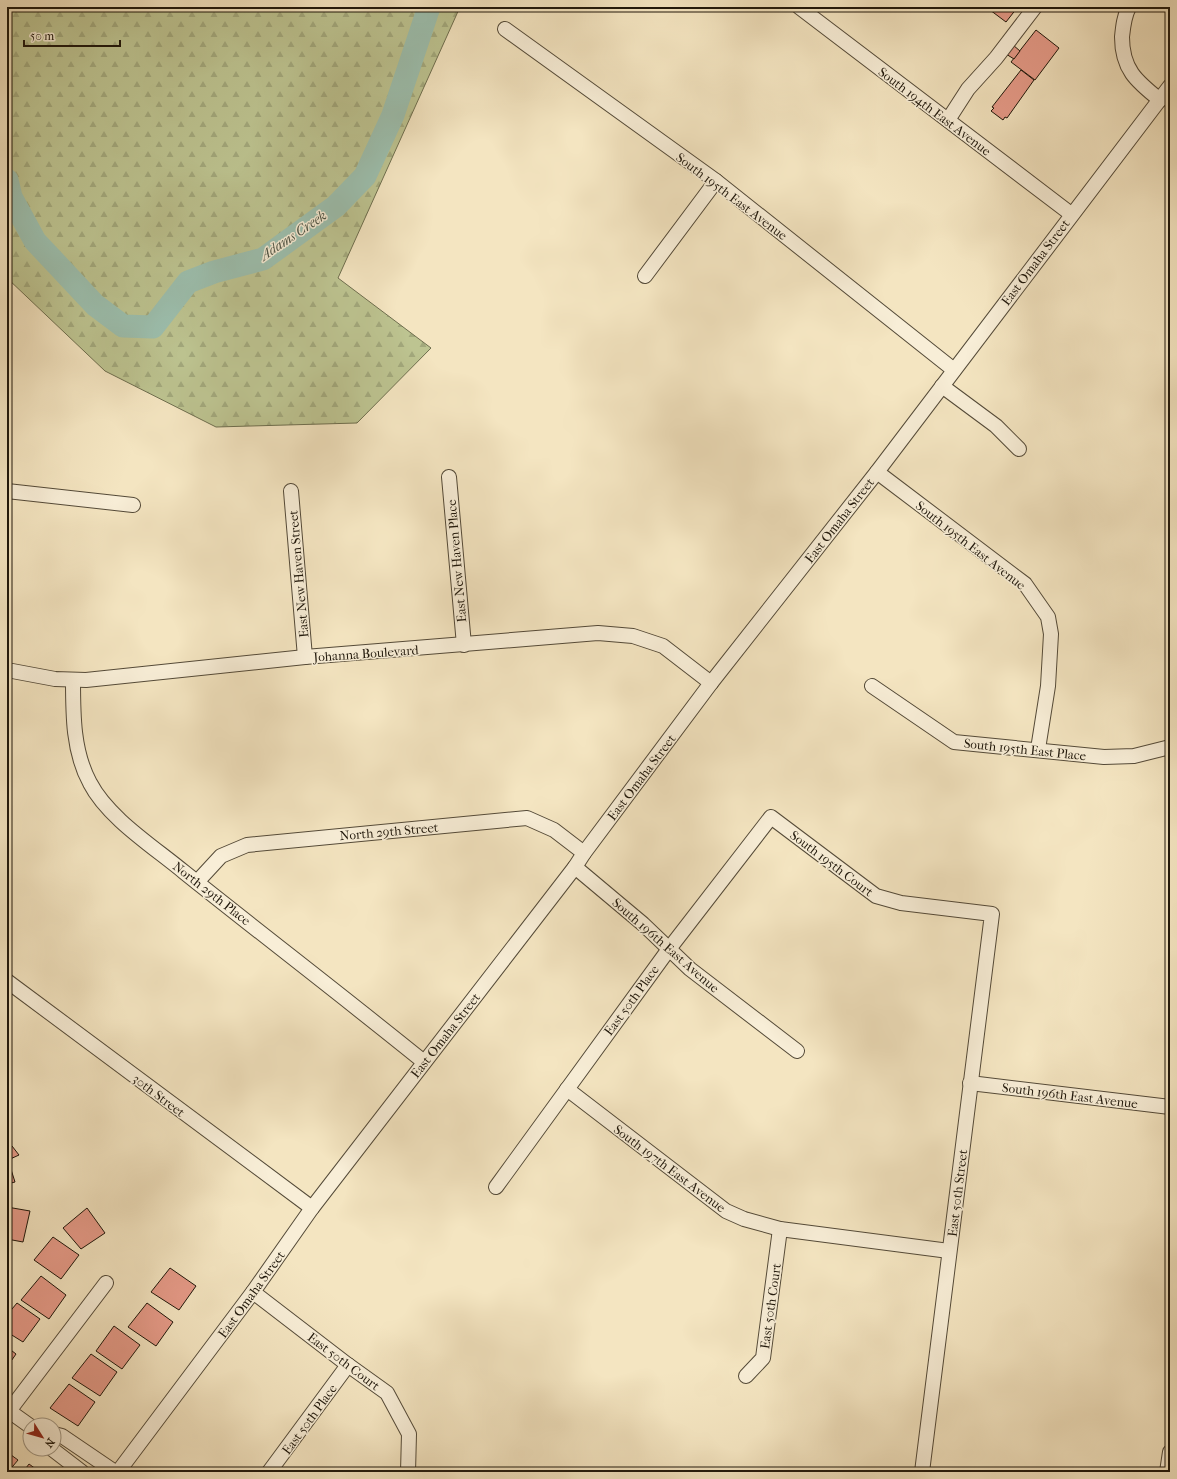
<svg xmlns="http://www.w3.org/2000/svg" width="1177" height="1479" viewBox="0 0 1177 1479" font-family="'IM FELL French Canon',serif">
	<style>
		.forest { fill: url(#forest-firs); stroke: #6e6e4e }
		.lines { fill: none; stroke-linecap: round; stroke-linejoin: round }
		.river { stroke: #9cbfae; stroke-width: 23 }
		.building { fill: #e69b89; stroke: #1f170b }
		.minor-casing { stroke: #544a38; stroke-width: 16 }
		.minor { stroke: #f8eed7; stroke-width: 14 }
		.labels { text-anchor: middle; stroke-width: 3; stroke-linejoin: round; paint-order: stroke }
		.street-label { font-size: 13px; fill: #1f170b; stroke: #f8eed7 }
		.water-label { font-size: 14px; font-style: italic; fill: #4b5244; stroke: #f8eed7 }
	</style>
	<defs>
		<pattern id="forest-firs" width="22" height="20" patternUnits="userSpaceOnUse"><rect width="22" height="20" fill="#bdc491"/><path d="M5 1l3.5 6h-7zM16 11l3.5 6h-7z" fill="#a2a87c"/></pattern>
	</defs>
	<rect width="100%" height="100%" fill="#f4e5c1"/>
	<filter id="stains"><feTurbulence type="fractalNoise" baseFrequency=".005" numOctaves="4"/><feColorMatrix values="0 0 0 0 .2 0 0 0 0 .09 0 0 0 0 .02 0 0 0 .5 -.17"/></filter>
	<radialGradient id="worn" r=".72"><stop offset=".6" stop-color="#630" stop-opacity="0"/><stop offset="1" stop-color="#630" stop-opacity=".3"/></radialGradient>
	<polygon class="forest" points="7,7 460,7 338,278 431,348 357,423 216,427 105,371 7,278"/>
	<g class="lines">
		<polyline class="river" points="7,180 11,197 35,241 95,305 123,326 153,327 188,282 214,272 263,259 336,206 365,176 393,115 429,7"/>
	</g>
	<g class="building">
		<polygon points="986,7 1016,7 1017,8 1006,22"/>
		<polygon points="1036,30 1059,48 1035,80 1011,62"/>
		<polygon points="1013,45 1020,51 1014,59 1006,54"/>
		<polygon points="1021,70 1034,80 1007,118 1005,117 1003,120 991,111 994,108 992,107"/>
		<polygon points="12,1146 19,1155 8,1160 15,1182 7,1184 7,1148"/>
		<polygon points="7,1207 30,1211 23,1242 7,1239"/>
		<polygon points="87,1208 105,1233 81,1249 63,1228"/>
		<polygon points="53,1237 79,1255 61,1279 34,1260"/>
		<polygon points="170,1268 196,1286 179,1310 151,1292"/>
		<polygon points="41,1276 66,1295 49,1319 21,1300"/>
		<polygon points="17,1303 40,1319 23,1342 7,1332 7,1315"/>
		<polygon points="147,1303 173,1322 156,1346 128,1327"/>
		<polygon points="114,1326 140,1345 122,1369 96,1351"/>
		<polygon points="7,1347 16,1354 7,1367"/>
		<polygon points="91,1354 117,1372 100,1396 72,1378"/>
		<polygon points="69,1384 95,1402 78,1426 50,1408"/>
		<polygon points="7,1452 18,1460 8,1472 7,1472"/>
		<polygon points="29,1464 40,1472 23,1472"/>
	</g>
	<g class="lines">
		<g class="minor-casing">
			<g id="minor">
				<polyline points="799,7 1071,214"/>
				<path d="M1129,7C1124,16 1123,27 1122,37C1122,69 1136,81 1160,100"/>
				<polyline points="505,29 716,181 954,370"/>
				<polyline points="948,120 968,89 996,58 1035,7"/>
				<polyline points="645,276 716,181"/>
				<polyline points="942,386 996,426 1019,449"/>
				<polyline points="877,472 1025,584 1048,617 1051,634 1048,686 1038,749"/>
				<polyline points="449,477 464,645"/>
				<polyline points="7,491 133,505"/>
				<polyline points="291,491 305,657"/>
				<polyline points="7,670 55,679 86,680 305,657 598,633 633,636 663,646 711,683"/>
				<path d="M73,680C73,715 73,752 90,783C108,818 154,847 184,872C264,936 345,998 424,1062"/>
				<polyline points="872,686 954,742 1104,757 1134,756 1170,747"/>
				<polyline points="575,867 643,924 690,969 797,1051"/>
				<polyline points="197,882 221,856 247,845 527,818 554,830 584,853"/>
				<polyline points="7,981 312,1208"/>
				<polyline points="970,1083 1170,1107"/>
				<polyline points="567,1089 726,1211 744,1219 780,1229 949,1251"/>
				<polyline points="496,1187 669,949 771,817 876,896 901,903 992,914 922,1472"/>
				<polyline points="253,1292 348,1365 387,1393 409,1434 408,1472"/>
				<polyline points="746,1376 763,1358 780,1229"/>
				<polyline points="30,1426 9,1411 106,1283"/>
				<polyline points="54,1434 62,1436 115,1472"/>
				<polyline points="52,1449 82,1472"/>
				<polyline points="118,1472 253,1292 312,1208 575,867 584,853 711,683 877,472 1170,86"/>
				<polyline points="269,1472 348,1365"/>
				<polyline points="1167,1472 1170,1452"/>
			</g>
		</g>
		<use href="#minor" class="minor"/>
	</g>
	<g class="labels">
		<g class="street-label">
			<text transform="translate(935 111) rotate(37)" y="5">South 194th East Avenue</text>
			<text transform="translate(732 196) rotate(37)" y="5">South 195th East Avenue</text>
			<text transform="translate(1035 262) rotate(-53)" y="5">East Omaha Street</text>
			<text transform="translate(839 520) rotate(-52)" y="5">East Omaha Street</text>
			<text transform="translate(971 545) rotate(38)" y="5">South 195th East Avenue</text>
			<text transform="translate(456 561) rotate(-95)" y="5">East New Haven Place</text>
			<text transform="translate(298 574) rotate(-95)" y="5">East New Haven Street</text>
			<text transform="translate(366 653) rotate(-4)" y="5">Johanna Boulevard</text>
			<text transform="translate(1025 749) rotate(6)" y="5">South 195th East Place</text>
			<text transform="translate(641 777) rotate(-53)" y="5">East Omaha Street</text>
			<text transform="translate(389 831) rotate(-5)" y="5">North 29th Street</text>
			<text transform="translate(832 863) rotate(37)" y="5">South 195th Court</text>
			<text transform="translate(212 893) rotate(38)" y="5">North 29th Place</text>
			<text transform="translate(666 945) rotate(41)" y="5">South 196th East Avenue</text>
			<text transform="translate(631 1000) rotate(-54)" y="5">East 50th Place</text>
			<text transform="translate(445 1035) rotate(-52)" y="5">East Omaha Street</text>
			<text transform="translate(159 1095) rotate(37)" y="5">30th Street</text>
			<text transform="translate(1070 1095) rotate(7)" y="5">South 196th East Avenue</text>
			<text transform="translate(670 1168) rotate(37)" y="5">South 197th East Avenue</text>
			<text transform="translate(957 1193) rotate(-83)" y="5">East 50th Street</text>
			<text transform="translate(251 1294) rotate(-54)" y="5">East Omaha Street</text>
			<text transform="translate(770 1306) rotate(-82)" y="5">East 50th Court</text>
			<text transform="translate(344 1361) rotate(37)" y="5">East 50th Court</text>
			<text transform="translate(309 1419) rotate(-54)" y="5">East 50th Place</text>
		</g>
		<g class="water-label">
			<text transform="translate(293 235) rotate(-34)" y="5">Adams Creek</text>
		</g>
	</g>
	<rect width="1177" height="1479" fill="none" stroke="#f4e5c1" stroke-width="24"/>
	<rect x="8" y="8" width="1161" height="1463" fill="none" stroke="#1f170b" stroke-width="2"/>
	<rect x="12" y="12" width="1153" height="1455" fill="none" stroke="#1f170b"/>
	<g transform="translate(42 1437) rotate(127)"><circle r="19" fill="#f8eed7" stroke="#a19885"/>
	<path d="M0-3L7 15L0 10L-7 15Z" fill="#8f2418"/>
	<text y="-6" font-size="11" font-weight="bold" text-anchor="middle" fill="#1f170b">N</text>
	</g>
	<path d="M24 40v6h96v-6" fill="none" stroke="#1f170b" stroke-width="2"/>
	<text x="30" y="40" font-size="12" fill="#1f170b" stroke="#f8eed7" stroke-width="3" paint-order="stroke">50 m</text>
	<rect width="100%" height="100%" filter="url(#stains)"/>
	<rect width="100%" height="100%" fill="url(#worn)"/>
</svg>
